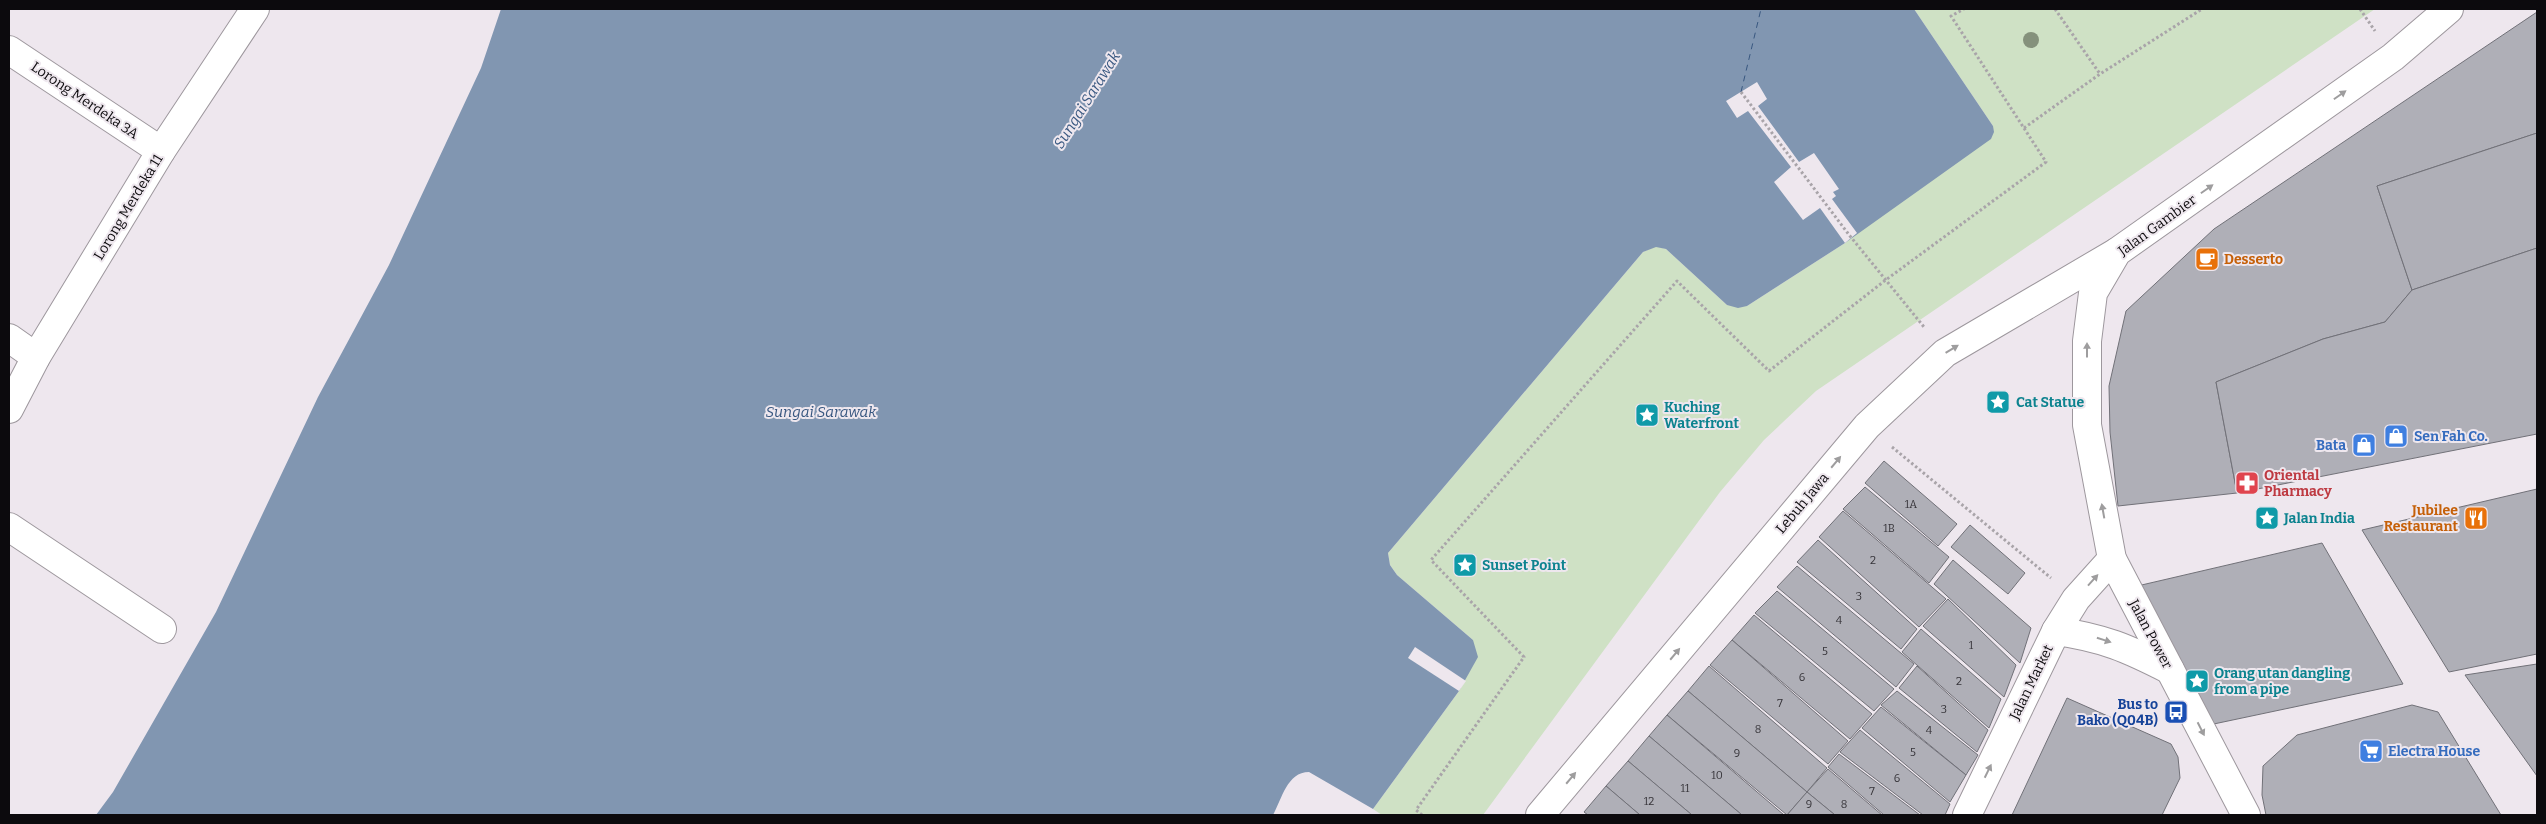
<svg xmlns="http://www.w3.org/2000/svg" width="2546" height="824" viewBox="0 0 2546 824" font-family="Bitter,serif">
	<style>
		.green { fill: #cfe1c5 }
		.water { fill: #8196b1 }
		.pier { fill: #eee7ee }
		.lines { fill: none; stroke-linecap: round; stroke-linejoin: round }
		.ferry { stroke: #385780; stroke-width: 1; stroke-dasharray: 6 5; stroke-linecap: butt }
		.building { fill: #afafb7; stroke: #717178 }
		.minor-casing { stroke: #9d979d; stroke-width: 30 }
		.secondary-casing { stroke: #9d979d; stroke-width: 30 }
		.path { stroke: #a9a4a9; stroke-width: 3; stroke-dasharray: 2.5 2.5; stroke-linecap: butt }
		.minor { stroke: #fff; stroke-width: 28 }
		.secondary { stroke: #fff; stroke-width: 28 }
		.tree { fill: #85917c }
		.oneway { fill: #9e9d9e }
		.labels { text-anchor: middle; stroke-width: 4; stroke-linejoin: round; paint-order: stroke }
		.number-label { font-size: 11px; fill: #353338 }
		.street-label { font-size: 14px; fill: #0c0a0d; stroke: #eee7ee }
		.food-label { font-size: 14px; font-weight: bold; fill: #c56008; stroke: #eee7ee; text-anchor: start }
		.culture-label { font-size: 14px; font-weight: bold; fill: #0d838f; stroke: #eee7ee; text-anchor: start }
		.shop-label { font-size: 14px; font-weight: bold; fill: #366cbe; stroke: #eee7ee; text-anchor: start }
		.health-label { font-size: 14px; font-weight: bold; fill: #be3a42; stroke: #eee7ee; text-anchor: start }
		.transit-label { font-size: 14px; font-weight: bold; fill: #164399; stroke: #eee7ee; text-anchor: end }
		.water-label { font-size: 15px; font-style: italic; fill: #385780; stroke: #eee7ee }
	</style>
	<rect width="100%" height="100%" fill="#eee7ee"/>
	<polygon class="green" points="1914,9 2375,9 1816,391 1764,440 1720,492 1483,815 1382,815 1373,809 1459,691 1473,640 1397,575 1390,565 1388,553 1643,252 1656,246 1666,249 1727,305 1747,306 1845,243 1993,126"/>
	<path class="water" d="M501,9H1914L1993,126L1994,132L1991,139L1845,243L1747,306L1738,308L1727,305L1666,249L1656,247L1643,252L1388,553L1390,565L1397,575L1473,640L1478,657L1459,691L1373,809L1309,772C1287,772 1282,799 1273,815H96L113,792L216,612L318,397L389,265L481,68Z"/>
	<g class="pier">
		<polygon points="1757,82 1767,99 1758,106 1799,162 1814,153 1839,189 1833,192 1836,196 1832,199 1857,233 1845,243 1820,208 1803,220 1774,182 1791,167 1748,111 1737,118 1726,101"/>
		<polygon points="1415,647 1466,681 1459,691 1408,658"/>
	</g>
	<g class="lines">
		<polyline class="ferry" points="1741,92 1761,9"/>
	</g>
	<g class="building">
		<polygon points="2537,12 2537,133 2377,186 2412,290 2385,322 2323,339 2216,382 2237,493 2118,506 2110,432 2109,386 2126,311 2214,229"/>
		<polygon points="2537,133 2537,248 2412,290 2377,186"/>
		<polygon points="2537,248 2537,434 2237,493 2216,382 2323,339 2385,322 2412,290"/>
		<polygon points="1884,461 1957,524 1938,546 1865,483"/>
		<polygon points="1865,487 1949,557 1929,583 1843,509"/>
		<polygon points="2537,489 2537,654 2449,672 2362,530"/>
		<polygon points="1843,511 1946,599 1919,627 1819,537"/>
		<polygon points="1970,525 2025,573 2008,594 1951,547"/>
		<polygon points="1818,540 1917,629 1901,649 1797,562"/>
		<polygon points="2322,543 2403,684 2209,725 2133,587"/>
		<polygon points="1953,560 2031,628 2020,663 1934,584"/>
		<polygon points="1797,566 1914,664 1896,687 1777,587"/>
		<polygon points="1777,591 1894,689 1874,711 1755,613"/>
		<polygon points="1948,599 2016,665 2004,697 1923,626"/>
		<polygon points="1754,615 1872,714 1850,739 1732,640"/>
		<polygon points="1921,629 2001,699 1989,728 1902,652"/>
		<polygon points="1732,640 1848,741 1828,764 1710,665"/>
		<polygon points="2537,664 2537,776 2465,675"/>
		<polygon points="1709,666 1827,768 1807,792 1688,691"/>
		<polygon points="1917,666 1988,730 1977,752 1899,688"/>
		<polygon points="1688,691 1807,792 1787,815 1667,715"/>
		<polygon points="1897,691 1978,755 1966,775 1881,705"/>
		<polygon points="2067,698 2171,744 2178,757 2180,778 2162,815 2012,815"/>
		<polygon points="2412,705 2438,712 2501,815 2266,815 2262,795 2263,766 2297,735"/>
		<polygon points="1881,707 1966,775 1950,802 1862,728"/>
		<polygon points="1667,715 1784,815 1742,815 1649,736"/>
		<polygon points="1860,730 1950,804 1945,815 1923,815 1840,752"/>
		<polygon points="1649,736 1742,815 1692,815 1628,761"/>
		<polygon points="1839,754 1920,815 1884,815 1828,767"/>
		<polygon points="1628,761 1692,815 1640,815 1606,786"/>
		<polygon points="1828,769 1882,815 1835,815 1807,792"/>
		<polygon points="1606,786 1640,815 1588,815 1584,812"/>
		<polygon points="1807,792 1835,815 1787,815"/>
	</g>
	<g class="lines">
		<g class="minor-casing">
			<g id="minor">
				<polyline points="9,50 161,151"/>
				<polyline points="9,338 36,357"/>
				<polyline points="9,409 36,357 161,151 255,9"/>
				<polyline points="9,527 162,629"/>
				<polyline points="1540,815 1867,426 1945,353 2117,252"/>
			</g>
		</g>
		<g class="secondary-casing">
			<g id="secondary">
				<path d="M2056,631C2104,638 2127,648 2170,670"/>
				<polyline points="1967,815 2056,631 2076,599 2112,559"/>
				<polyline points="2246,815 2112,559 2087,425 2087,341 2093,293 2117,252 2393,57 2449,9"/>
			</g>
		</g>
		<g class="path">
			<polyline points="2055,9 2100,74"/>
			<polyline points="2360,9 2375,31"/>
			<polyline points="1741,92 1850,236 1924,327"/>
			<polyline points="2024,128 2100,74 2202,9"/>
			<polyline points="1892,447 2051,578"/>
			<polyline points="1422,815 1416,810 1524,657 1431,560 1677,281 1769,371 1887,279 2046,162 1951,16 1964,9"/>
		</g>
		<use href="#minor" class="minor"/>
		<use href="#secondary" class="secondary"/>
	</g>
	<circle class="tree" cx="2031" cy="40" r="8"/>
	<defs><path id="oneway-solid" d="M-6-.8H1V-3.2L6.5 0L1 3.2V.8H-6Z" transform="scale(1.25)"/></defs>
	<g class="oneway">
		<use href="#oneway-solid" transform="translate(2340 95) rotate(-35)"/>
		<use href="#oneway-solid" transform="translate(2207 189) rotate(-35)"/>
		<use href="#oneway-solid" transform="translate(1952 349) rotate(-31)"/>
		<use href="#oneway-solid" transform="translate(2087 350) rotate(-90)"/>
		<use href="#oneway-solid" transform="translate(1836 462) rotate(-50)"/>
		<use href="#oneway-solid" transform="translate(2103 511) rotate(-100)"/>
		<use href="#oneway-solid" transform="translate(2093 580) rotate(-48)"/>
		<use href="#oneway-solid" transform="translate(2104 640) rotate(18)"/>
		<use href="#oneway-solid" transform="translate(1675 654) rotate(-50)"/>
		<use href="#oneway-solid" transform="translate(2201 729) rotate(63)"/>
		<use href="#oneway-solid" transform="translate(1988 771) rotate(-64)"/>
		<use href="#oneway-solid" transform="translate(1571 778) rotate(-50)"/>
	</g>
	<defs>
		<g id="cafe-square" transform="scale(1.25)"><rect x="-9" y="-9" width="18" height="18" rx="4" fill="#e8710a" stroke="#eee7ee"/><path d="M-5.5-4.5H6V0H3Q3 3.5 0 3.5H-2.5Q-5.5 3.5-5.5 0ZM3-3.2v2h1.7v-2ZM-6 4.5H4V6H-6Z" fill="#fff"/></g>
		<g id="sight-square" transform="scale(1.25)"><rect x="-9" y="-9" width="18" height="18" rx="4" fill="#0f9aa8" stroke="#eee7ee"/><path d="M0-6L1.8-2.2L6-1.7L2.9 1.2L3.7 5.4L0 3.3L-3.7 5.4L-2.9 1.2L-6-1.7L-1.8-2.2Z" fill="#fff"/></g>
		<g id="shop-square" transform="scale(1.25)"><rect x="-9" y="-9" width="18" height="18" rx="4" fill="#3f7fe0" stroke="#eee7ee"/><path d="M-5-2.5h2.3a2.7 3.5 0 0 1 5.4 0H5L5.5 6h-11ZM-1.5-2.5h3a1.5 2.3 0 0 0-3 0Z" fill="#fff"/></g>
		<g id="pharmacy-square" transform="scale(1.25)"><rect x="-9" y="-9" width="18" height="18" rx="4" fill="#e0444e" stroke="#eee7ee"/><path d="M-2-6h4v4h4v4h-4v4h-4v-4h-4v-4h4Z" fill="#fff"/></g>
		<g id="restaurant-square" transform="scale(1.25)"><rect x="-9" y="-9" width="18" height="18" rx="4" fill="#e8710a" stroke="#eee7ee"/><path d="M-5-6h1v4h1v-4h1v4h1v-4h1v5L-1.5 .5V6h-2V.5L-5-1ZM5-6V6H3V1.5H1.5Q1.5-4 5-6Z" fill="#fff"/></g>
		<g id="bus-square" transform="scale(1.25)"><rect x="-9" y="-9" width="18" height="18" rx="4" fill="#1a4fb4" stroke="#eee7ee"/><path d="M-5-6H5V4H4V6H2V4H-2V6H-4V4H-5ZM-3.5-4V0h7V-4ZM-3.5 1.2v1.5H-2V1.2ZM2 1.2v1.5H3.5V1.2Z" fill="#fff"/></g>
		<g id="supermarket-square" transform="scale(1.25)"><rect x="-9" y="-9" width="18" height="18" rx="4" fill="#3f7fe0" stroke="#eee7ee"/><path d="M-6-5.5h2.5l.6 2H6L4.5 2H-2.5L-4.4-4H-6ZM-1.5 3.2a1.3 1.3 0 1 0 .1 0ZM3 3.2a1.3 1.3 0 1 0 .1 0Z" fill="#fff"/></g>
	</defs>
	<g fill-rule="evenodd">
		<use href="#cafe-square" x="2207" y="259"/>
		<use href="#sight-square" x="1998" y="402"/>
		<use href="#sight-square" x="1647" y="415"/>
		<use href="#shop-square" x="2396" y="436"/>
		<use href="#shop-square" x="2364" y="445"/>
		<use href="#pharmacy-square" x="2247" y="483"/>
		<use href="#sight-square" x="2267" y="518"/>
		<use href="#restaurant-square" x="2476" y="518"/>
		<use href="#sight-square" x="1465" y="565"/>
		<use href="#sight-square" x="2197" y="681"/>
		<use href="#bus-square" x="2176" y="712"/>
		<use href="#supermarket-square" x="2371" y="751"/>
	</g>
	<g class="labels">
		<g class="number-label">
			<text x="1911" y="508">1A</text>
			<text x="1889" y="532">1B</text>
			<text x="1873" y="564">2</text>
			<text x="1859" y="600">3</text>
			<text x="1839" y="624">4</text>
			<text x="1971" y="649">1</text>
			<text x="1825" y="655">5</text>
			<text x="1802" y="681">6</text>
			<text x="1959" y="685">2</text>
			<text x="1780" y="707">7</text>
			<text x="1944" y="713">3</text>
			<text x="1758" y="733">8</text>
			<text x="1929" y="734">4</text>
			<text x="1913" y="756">5</text>
			<text x="1737" y="757">9</text>
			<text x="1717" y="779">10</text>
			<text x="1897" y="782">6</text>
			<text x="1685" y="792">11</text>
			<text x="1872" y="795">7</text>
			<text x="1649" y="805">12</text>
			<text x="1809" y="808">9</text>
			<text x="1844" y="808">8</text>
		</g>
		<g class="street-label">
			<text transform="translate(85 100) rotate(34)" y="5">Lorong Merdeka 3A</text>
			<text transform="translate(128 207) rotate(-59)" y="5">Lorong Merdeka 11</text>
			<text transform="translate(2157 225) rotate(-36)" y="5">Jalan Gambier</text>
			<text transform="translate(1802 503) rotate(-50)" y="5">Lebuh Jawa</text>
			<text transform="translate(2151 634) rotate(62)" y="5">Jalan Power</text>
			<text transform="translate(2031 682) rotate(-64)" y="5">Jalan Market</text>
		</g>
		<g class="food-label">
			<text x="2224" y="264">Desserto</text>
			<text x="2458" y="515" text-anchor="end">Jubilee<tspan x="2458" dy="16">Restaurant</tspan></text>
		</g>
		<g class="culture-label">
			<text x="2016" y="407">Cat Statue</text>
			<text x="1664" y="412">Kuching<tspan x="1664" dy="16">Waterfront</tspan></text>
			<text x="2284" y="523">Jalan India</text>
			<text x="1482" y="570">Sunset Point</text>
			<text x="2214" y="678">Orang utan dangling<tspan x="2214" dy="16">from a pipe</tspan></text>
		</g>
		<g class="shop-label">
			<text x="2414" y="441">Sen Fah Co.</text>
			<text x="2346" y="450" text-anchor="end">Bata</text>
			<text x="2388" y="756">Electra House</text>
		</g>
		<g class="health-label">
			<text x="2264" y="480">Oriental<tspan x="2264" dy="16">Pharmacy</tspan></text>
		</g>
		<g class="transit-label">
			<text x="2158" y="709">Bus to<tspan x="2158" dy="16">Bako (Q04B)</tspan></text>
		</g>
		<g class="water-label">
			<text transform="translate(1087 100) rotate(-58)" y="5">Sungai Sarawak</text>
			<text x="821" y="417">Sungai Sarawak</text>
		</g>
	</g>
	<rect width="2546" height="824" fill="none" stroke="#0c0a0d" stroke-width="20"/>
</svg>
